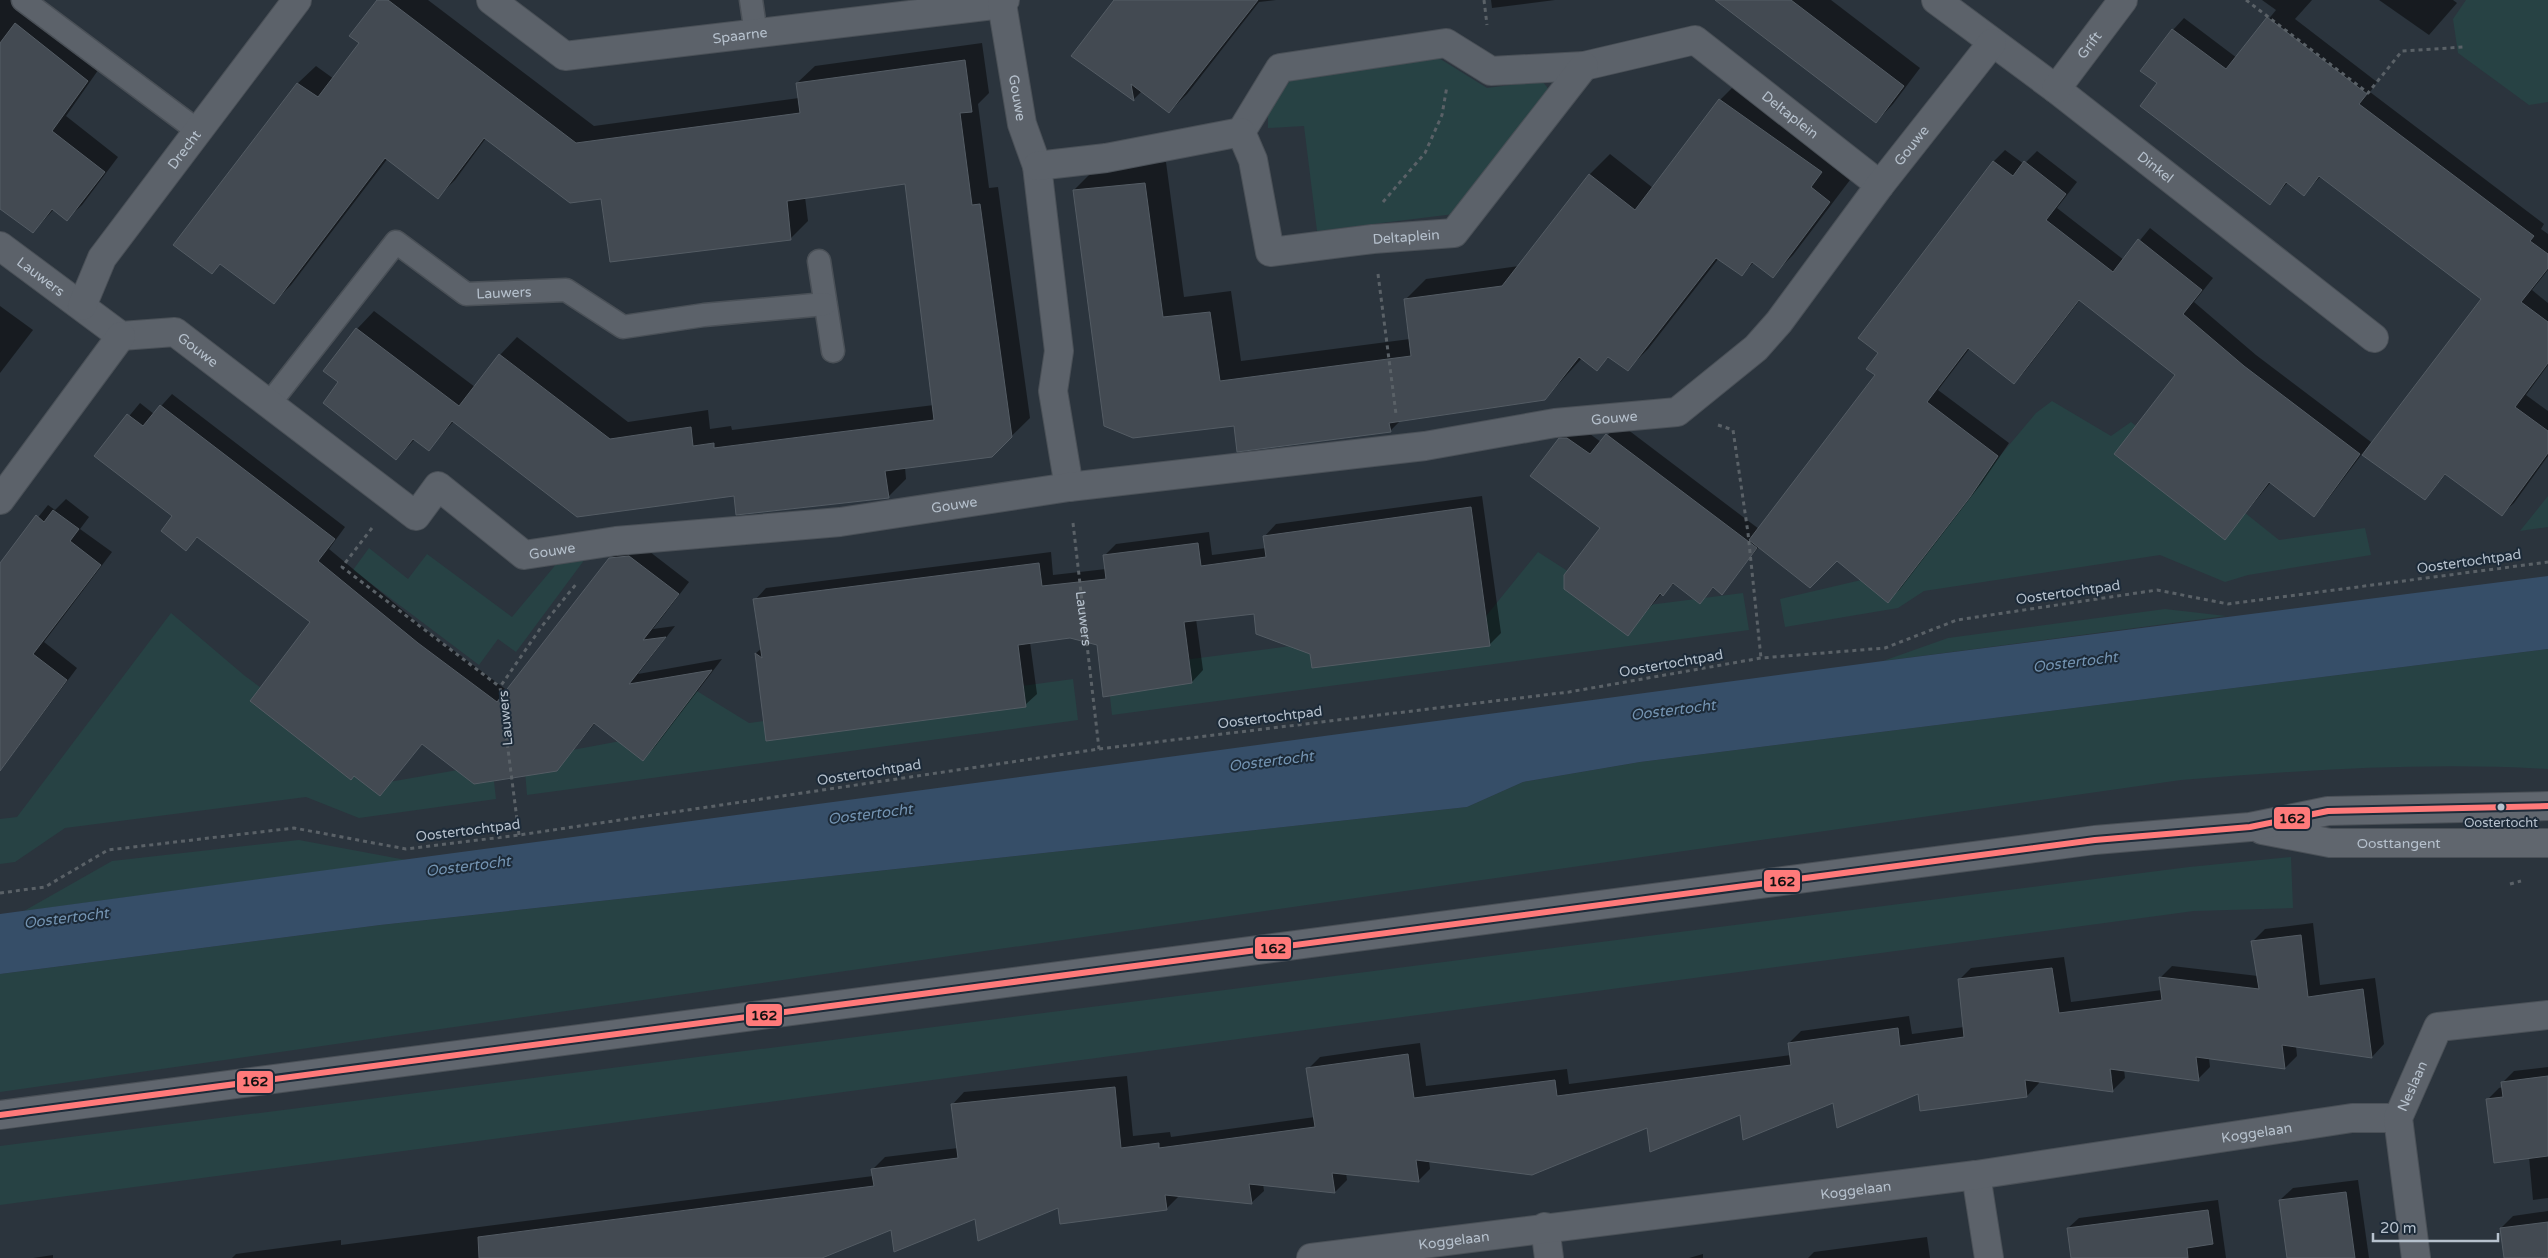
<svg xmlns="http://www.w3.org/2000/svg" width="2548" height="1258" viewBox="0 0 2548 1258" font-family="'Varela Round',sans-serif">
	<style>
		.green { fill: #274244 }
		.water { fill: #364e68 }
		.shadow { fill: #0007; fill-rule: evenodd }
		.building { fill: #434a52; stroke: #545c64 }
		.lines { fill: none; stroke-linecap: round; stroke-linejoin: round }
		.lane-casing { stroke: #4a5057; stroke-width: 25 }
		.street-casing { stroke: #4a5057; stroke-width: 30 }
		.secondary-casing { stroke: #4a5057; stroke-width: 30 }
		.path { stroke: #5a6167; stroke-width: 3; stroke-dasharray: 4 4; stroke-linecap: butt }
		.lane { stroke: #5c626a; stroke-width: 22 }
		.street { stroke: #5c626a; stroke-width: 28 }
		.secondary { stroke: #60666e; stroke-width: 28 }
		.bus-1-casing { stroke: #1d2b39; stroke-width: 10 }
		.bus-1 { stroke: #ff7a7a; stroke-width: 6 }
		.bus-dot { fill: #b6c1cd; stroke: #1d2b39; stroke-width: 2 }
		.labels { text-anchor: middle; stroke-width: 4; stroke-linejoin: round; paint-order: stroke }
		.bus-label { font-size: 13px; fill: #b6c1cd; stroke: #1d2b39 }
		.street-label { font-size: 14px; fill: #b6c1cd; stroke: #1d2b39 }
		.water-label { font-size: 15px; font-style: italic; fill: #7494b2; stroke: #1d2b39 }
		.line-badge { stroke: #1d2b39; stroke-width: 2 }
		.pale-badge-label { font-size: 14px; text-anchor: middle; font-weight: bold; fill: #111 }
	</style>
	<rect width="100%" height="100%" fill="#2b343d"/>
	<g class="green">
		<polygon points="2466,0 2548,0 2548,102 2529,105 2458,53 2453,19"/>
		<polygon points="1429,52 1487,88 1542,81 1551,92 1454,214 1317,231 1304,126 1268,128 1268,112 1294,75"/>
		<polygon points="2052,401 2111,436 2131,422 2279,540 2365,528 2371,555 2248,575 2225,582 2160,555 1924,591 1898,608 1785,627 1780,599 1904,570 2036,413"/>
		<polygon points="2548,496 2548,527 2520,531"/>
		<polygon points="369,548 408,579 427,554 512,617 558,562 585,559 516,652 498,639 479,665 353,570"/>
		<polygon points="1538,552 1625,608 1743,593 1749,630 1112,715 1107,670 1482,621"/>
		<polygon points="2165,609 2226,616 1883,661 1948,638"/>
		<polygon points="171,613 245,676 389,782 492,764 496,799 359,818 306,797 65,828 15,862 0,864 0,819 17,817"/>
		<path d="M2548,649V769C2426,762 2303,770 2181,780L0,1092V974L380,925L1467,807L1523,782L1640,762Z"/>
		<polygon points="1073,679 1078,720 527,795 524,759 642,737 679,680 749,723"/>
		<polygon points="299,840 406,860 24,911 112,861"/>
		<polygon points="2291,857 2293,908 2194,911 0,1205 0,1146 2189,867"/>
	</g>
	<polygon class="water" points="2548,576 2548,649 1640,762 1523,782 1467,807 380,925 0,974 0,914 1883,661"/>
	<g class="shadow">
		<polygon points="0,0 14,0 101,66 66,116 118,157 82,205 67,219 54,209 33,232 0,206"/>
		<polygon points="379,0 428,0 594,126 799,98 797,83 815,66 982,43 989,93 978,104 989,188 998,187 1030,418 992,455 905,467 906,479 889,496 735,494 454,421 429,449 415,439 396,459 340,382 357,329 374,311 475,387 500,355 517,337 628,422 708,410 710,429 731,426 732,430 934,405 907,183 805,197 808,221 790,239 602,198 486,138 455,180 438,197 388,158 291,285 274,302 221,263 212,272 174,245 298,83 316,66 334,79 361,43"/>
		<polygon points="1115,0 1276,0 1259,2 1187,94 1169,112 1142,91 1133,100"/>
		<polygon points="1491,0 1555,0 1492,8"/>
		<polygon points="1716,0 1831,0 1920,68 1893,104 1876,122"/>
		<polygon points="2262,0 2312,0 2295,19 2377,82 2370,92 2544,224 2541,229 2548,234 2548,270 2532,290 2548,303 2548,365 2526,395 2548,411 2548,456 2514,503 2502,514 2446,474 2425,499 2362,454 2325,503 2313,515 2271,482 2225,538 2177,375 2080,300 2025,371 2014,383 1970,348 1938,390 2009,443 1981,484 1900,589 1888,601 1837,560 1759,547 1721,593 1714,587 1700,602 1675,583 1662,593 1628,634 1601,527 1560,439 1572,427 1579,426 1601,442 1619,423 1759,529 1876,375 1879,353 1860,338 1994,161 2005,150 2024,164 2037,151 2077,182 2057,208 2124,260 2150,228 2213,278 2194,302 2256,355 2371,442 2364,452 2366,453 2483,298 2321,176 2304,194 2288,182 2270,203 2159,83 2173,30 2184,18 2237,58 2276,10"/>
		<polygon points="2379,0 2453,0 2457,3 2429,35"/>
		<polygon points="1741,79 1842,151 1831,165 1850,180 1793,255 1772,276 1754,262 1741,275 1719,258 1648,349 1627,370 1609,357 1597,369 1582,358 1545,399 1400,421 1390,431 1235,424 1074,190 1095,169 1166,162 1184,297 1231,291 1241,361 1410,339 1405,300 1426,279 1519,266 1589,175 1610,154 1653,188 1720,100"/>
		<polygon points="0,306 33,330 0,373"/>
		<polygon points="172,394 345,527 329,549 429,632 508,691 610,559 622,547 641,545 689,582 653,629 675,626 638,674 722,659 654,748 643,759 596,722 557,770 423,743 380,794 312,622 199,536 186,549 174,516 96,456 140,403 154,414"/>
		<polygon points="1482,496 1501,633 1489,645 1256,612 1196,619 1203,670 1192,682 1098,644 1070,637 1030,642 1037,694 1025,705 767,739 756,653 762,648 755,600 766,588 1051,552 1053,575 1106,569 1105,555 1116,544 1209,532 1212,555 1266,548 1265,536 1276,524"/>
		<polygon points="66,499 89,517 80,529 112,552 44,642 77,668 0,771 0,565 48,505 55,510"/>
		<path d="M2313,923L2320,985L2375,978L2384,1044L2372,1057L2296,1046L2297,1056L2285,1068L2209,1058L2210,1067L2198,1079L2124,1069L2125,1078L2113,1090L2038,1080L2039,1083L2027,1096L1919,1092L1834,1102L1648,1126L1429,1161L1430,1169L1418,1181L1346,1173L1347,1180L1335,1192L1263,1184L1264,1191L1251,1203L1179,1196L1167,1208L1061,1223L1059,1207L892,1228L818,1258H232L236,1254L341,1240V1245L873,1176V1169L885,1157L958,1148L952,1105L964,1092L1127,1076L1133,1136L1170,1132L1171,1137L1315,1117L1308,1069L1320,1057L1382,1048L1420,1043L1426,1086L1567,1069L1569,1084L1791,1055L1789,1043L1801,1031L1909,1016L1912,1034L1964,1027L1959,980L1971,968L2064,957L2071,1002L2162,990L2160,978L2172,966L2258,976L2253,941L2265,929ZM2110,1062L2112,1078H2110L2108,1063Z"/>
		<polygon points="2548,1067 2548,1198 2533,1200 2529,1157 2487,1100 2499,1088 2503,1087 2502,1083 2514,1071"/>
		<polygon points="2358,1180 2369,1258 2288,1258 2280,1200 2293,1188"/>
		<polygon points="2218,1200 2226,1258 2072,1258 2068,1228 2079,1218"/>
		<polygon points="2548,1211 2548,1258 2505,1258 2501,1228 2513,1216"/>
		<polygon points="1927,1237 1930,1258 1808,1258 1814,1252"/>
		<polygon points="1703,1254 1703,1258 1689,1258"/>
		<polygon points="53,1255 53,1258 33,1258"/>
	</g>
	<g class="building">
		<polygon points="377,0 388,0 576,143 800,113 796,83 965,60 972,112 960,113 972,205 980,204 1012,437 992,457 885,471 889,498 736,515 734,496 577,517 452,421 429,451 413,439 396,460 323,403 338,382 323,371 356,328 459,406 499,354 610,439 691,427 693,446 714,443 714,448 934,420 905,184 787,201 791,240 610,262 601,199 570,203 484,138 438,199 385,158 274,304 220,264 212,274 173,245 297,83 318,97 359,43 349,36"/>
		<polygon points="1114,0 1258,0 1169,113 1131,84 1134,101 1071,56"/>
		<polygon points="1715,0 1791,0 1904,86 1876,123"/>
		<polygon points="2267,17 2367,94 2359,104 2534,236 2530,241 2548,254 2548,268 2521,302 2548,322 2548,363 2515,407 2548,431 2548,453 2502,516 2445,474 2425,500 2362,455 2481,299 2319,176 2304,196 2286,182 2270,205 2140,106 2157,83 2140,71 2172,29 2226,69"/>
		<polygon points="15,23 88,81 52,131 105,172 67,221 52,209 33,233 0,209 0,43"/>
		<polygon points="1719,99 1822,172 1811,187 1830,202 1773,278 1752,262 1742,276 1716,258 1628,371 1608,357 1597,371 1579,357 1545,400 1389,423 1391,432 1237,452 1234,426 1133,438 1104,426 1073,190 1145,183 1163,317 1210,312 1220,381 1411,356 1404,299 1502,286 1589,174 1635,210"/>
		<polygon points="1993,161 2013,176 2024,161 2066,194 2046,220 2113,272 2138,239 2202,290 2183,314 2244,366 2360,454 2314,517 2269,482 2225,540 2114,454 2175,375 2079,300 2014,384 1968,348 1927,402 1998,456 1970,497 1888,603 1837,561 1810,588 1749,540 1875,375 1866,369 1878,353 1858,338"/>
		<polygon points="160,405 335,539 318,561 418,643 497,702 609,558 629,556 679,594 643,640 666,637 629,684 712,670 643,761 594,723 557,771 474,784 422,744 380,796 354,776 351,780 250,701 310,622 197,537 186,551 161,531 172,516 94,456 127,414 143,426"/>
		<polygon points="1606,434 1757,548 1722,595 1713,587 1700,604 1673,583 1663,596 1660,593 1628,636 1564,589 1564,575 1600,528 1530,476 1559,438 1567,438 1590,454"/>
		<polygon points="1471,507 1490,646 1312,668 1310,654 1256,634 1254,614 1184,622 1192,683 1103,697 1097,645 1070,638 1018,645 1026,707 766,741 755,653 762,658 753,599 1039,563 1042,586 1106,579 1103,555 1198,543 1201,566 1266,557 1263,536"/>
		<polygon points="53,510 79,529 70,541 101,565 33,654 67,680 0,771 0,563 36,515 44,522"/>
		<polygon points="2301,935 2308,997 2363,989 2372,1058 2282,1045 2285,1069 2196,1057 2199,1081 2110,1069 2113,1092 2025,1080 2027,1097 1920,1111 1918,1094 1837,1128 1833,1103 1743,1140 1740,1115 1650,1152 1647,1128 1532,1175 1416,1160 1419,1182 1332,1173 1335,1193 1249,1184 1252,1204 1165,1195 1167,1210 1060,1224 1058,1208 978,1241 975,1219 894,1252 891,1230 822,1258 479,1258 478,1237 874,1186 871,1169 958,1158 951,1104 1115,1087 1121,1148 1159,1143 1159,1148 1315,1127 1306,1068 1408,1054 1414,1098 1555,1080 1557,1096 1791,1065 1788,1043 1898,1028 1900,1046 1964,1037 1958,979 2052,968 2059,1013 2162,1000 2159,977 2259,989 2251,941"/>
		<polygon points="2548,1076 2548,1156 2494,1163 2486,1099 2503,1097 2501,1082"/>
		<polygon points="2346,1192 2355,1258 2287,1258 2279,1200"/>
		<polygon points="2208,1210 2213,1244 2187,1248 2188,1258 2071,1258 2067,1228"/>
		<polygon points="2548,1222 2548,1258 2504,1258 2500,1228"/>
	</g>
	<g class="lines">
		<g class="lane-casing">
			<g id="lane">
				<polyline points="23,0 198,131"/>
				<polyline points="751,0 756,34"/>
				<polyline points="819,261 833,351"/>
				<path id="s2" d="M269,404L396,242L466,294L566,290L623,327L704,315L825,304"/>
			</g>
		</g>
		<g class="street-casing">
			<g id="street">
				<path id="s3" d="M491,0L565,56L1002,4L1005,0"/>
				<path id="s4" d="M1936,0L2056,89L2374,338"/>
				<path id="s5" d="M1002,4L1022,124L1037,166L1059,351L1053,391L1069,487"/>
				<path id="s6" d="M2056,89L2123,0"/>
				<path id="s7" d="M1241,132L1280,68L1446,43L1491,71L1584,66L1695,40L1880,185"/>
				<path id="s8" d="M1037,166L1106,158L1241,132L1253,160L1270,252L1373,239L1454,233L1584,66"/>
				<path id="s9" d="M0,246L121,336L175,332L416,516L438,486L524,555L616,541L840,522L1069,487L1425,446L1555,423L1677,412L1756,348L1779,322L1880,185L1992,43"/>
				<path id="s10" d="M82,306L102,258L297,0"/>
				<polyline points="0,500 121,336"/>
				<polyline points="1976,1175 1989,1258"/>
				<polyline points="1545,1227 1549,1258"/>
				<path id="s11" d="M1311,1258L1976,1175L2352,1118H2398"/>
				<path id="s12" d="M2416,1258L2398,1118L2438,1027L2548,1015"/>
			</g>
		</g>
		<g class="secondary-casing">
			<g id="secondary">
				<path id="s13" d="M2262,830L2330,843H2548"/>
				<polyline points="0,1115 2095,840 2250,827 2328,811 2548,806"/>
			</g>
		</g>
		<g class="path">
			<polyline points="1484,0 1487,25"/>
			<polyline points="2246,0 2368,93 2402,51 2464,47"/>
			<polyline points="1383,202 1425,153 1442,115 1447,86"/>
			<polyline points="1378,274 1396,414"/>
			<polyline points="1718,425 1733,430 1748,533 1761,658"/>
			<path id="s1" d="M1073,523L1099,749"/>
			<polyline points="372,528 342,567 500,687"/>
			<polyline points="519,835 500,687 542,626 577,583"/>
			<polyline points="2510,884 2521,881"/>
			<polyline points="0,893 45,887 108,850 294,828 406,849 519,835 1099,749 1569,692 1761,658 1885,648 1957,620 2157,590 2228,604 2548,562"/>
		</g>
		<use href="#lane" class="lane"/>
		<use href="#street" class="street"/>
		<use href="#secondary" class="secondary"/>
		<g class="bus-1-casing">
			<polyline id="bus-1" points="0,1115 2095,840 2250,827 2328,811 2548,806"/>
		</g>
		<use href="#bus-1" class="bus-1"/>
	</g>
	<circle class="bus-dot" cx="2501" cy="807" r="4.5"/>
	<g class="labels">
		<g class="bus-label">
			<text x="2501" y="827">Oostertocht</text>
		</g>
		<g class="street-label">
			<text dy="5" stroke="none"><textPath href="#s3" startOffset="269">Spaarne</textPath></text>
			<text dy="5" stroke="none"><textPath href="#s6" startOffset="55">Grift</textPath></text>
			<text dy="5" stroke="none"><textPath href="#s5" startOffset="95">Gouwe</textPath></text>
			<text dy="5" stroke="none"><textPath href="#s7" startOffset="624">Deltaplein</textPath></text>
			<text dy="5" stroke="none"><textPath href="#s9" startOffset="2175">Gouwe</textPath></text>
			<text dy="5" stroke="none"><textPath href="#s10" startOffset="188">Drecht</textPath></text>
			<text dy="5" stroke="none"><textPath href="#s4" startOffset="276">Dinkel</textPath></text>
			<text dy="5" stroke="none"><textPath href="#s8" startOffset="468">Deltaplein</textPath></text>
			<text dy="5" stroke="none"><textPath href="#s9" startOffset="51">Lauwers</textPath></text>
			<text dy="5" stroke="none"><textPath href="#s2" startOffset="331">Lauwers</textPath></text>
			<text dy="5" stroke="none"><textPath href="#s9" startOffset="234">Gouwe</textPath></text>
			<text dy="5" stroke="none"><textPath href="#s9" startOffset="1755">Gouwe</textPath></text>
			<text dy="5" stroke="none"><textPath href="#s9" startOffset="1089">Gouwe</textPath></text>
			<text dy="5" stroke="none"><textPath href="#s9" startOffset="684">Gouwe</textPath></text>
			<text transform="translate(2469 561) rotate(-8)" y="5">Oostertochtpad</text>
			<text transform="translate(2068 592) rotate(-8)" y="5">Oostertochtpad</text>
			<text dy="5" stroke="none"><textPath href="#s1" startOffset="96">Lauwers</textPath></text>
			<text transform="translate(1671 663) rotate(-10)" y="5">Oostertochtpad</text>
			<text transform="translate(1270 717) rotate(-7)" y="5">Oostertochtpad</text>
			<text transform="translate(505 718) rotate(-95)" y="5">Lauwers</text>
			<text transform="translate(869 772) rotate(-9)" y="5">Oostertochtpad</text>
			<text transform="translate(468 830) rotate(-7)" y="5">Oostertochtpad</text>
			<text dy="5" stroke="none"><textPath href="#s13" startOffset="138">Oosttangent</textPath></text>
			<text dy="5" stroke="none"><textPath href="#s12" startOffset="176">Neslaan</textPath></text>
			<text dy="5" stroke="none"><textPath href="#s11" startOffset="954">Koggelaan</textPath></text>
			<text dy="5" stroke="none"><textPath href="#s11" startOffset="549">Koggelaan</textPath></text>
			<text dy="5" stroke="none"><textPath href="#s11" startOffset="144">Koggelaan</textPath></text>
		</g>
		<g class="water-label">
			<text transform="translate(2075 662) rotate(-7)" y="5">Oostertocht</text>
			<text transform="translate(1673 710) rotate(-7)" y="5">Oostertocht</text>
			<text transform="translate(1271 761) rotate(-7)" y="5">Oostertocht</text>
			<text transform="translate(870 814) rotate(-7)" y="5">Oostertocht</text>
			<text transform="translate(468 866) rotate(-7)" y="5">Oostertocht</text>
			<text transform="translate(66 918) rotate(-7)" y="5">Oostertocht</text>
		</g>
	</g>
	<g class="line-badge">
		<rect x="2273" y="806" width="38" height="24" rx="5" fill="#ff7a7a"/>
		<rect x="1763" y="869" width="38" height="24" rx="5" fill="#ff7a7a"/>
		<rect x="1254" y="936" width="38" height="24" rx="5" fill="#ff7a7a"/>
		<rect x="745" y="1003" width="38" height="24" rx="5" fill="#ff7a7a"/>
		<rect x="236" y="1070" width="38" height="24" rx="5" fill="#ff7a7a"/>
	</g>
	<g class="pale-badge-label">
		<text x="2292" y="823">162</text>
		<text x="1782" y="886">162</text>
		<text x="1273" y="953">162</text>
		<text x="764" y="1020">162</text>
		<text x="255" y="1086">162</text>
	</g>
	<path d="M2373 1233v8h125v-8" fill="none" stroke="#b6c1cd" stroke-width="2.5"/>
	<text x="2380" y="1233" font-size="15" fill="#b6c1cd" stroke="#1d2b39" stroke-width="4" paint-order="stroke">20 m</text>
</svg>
